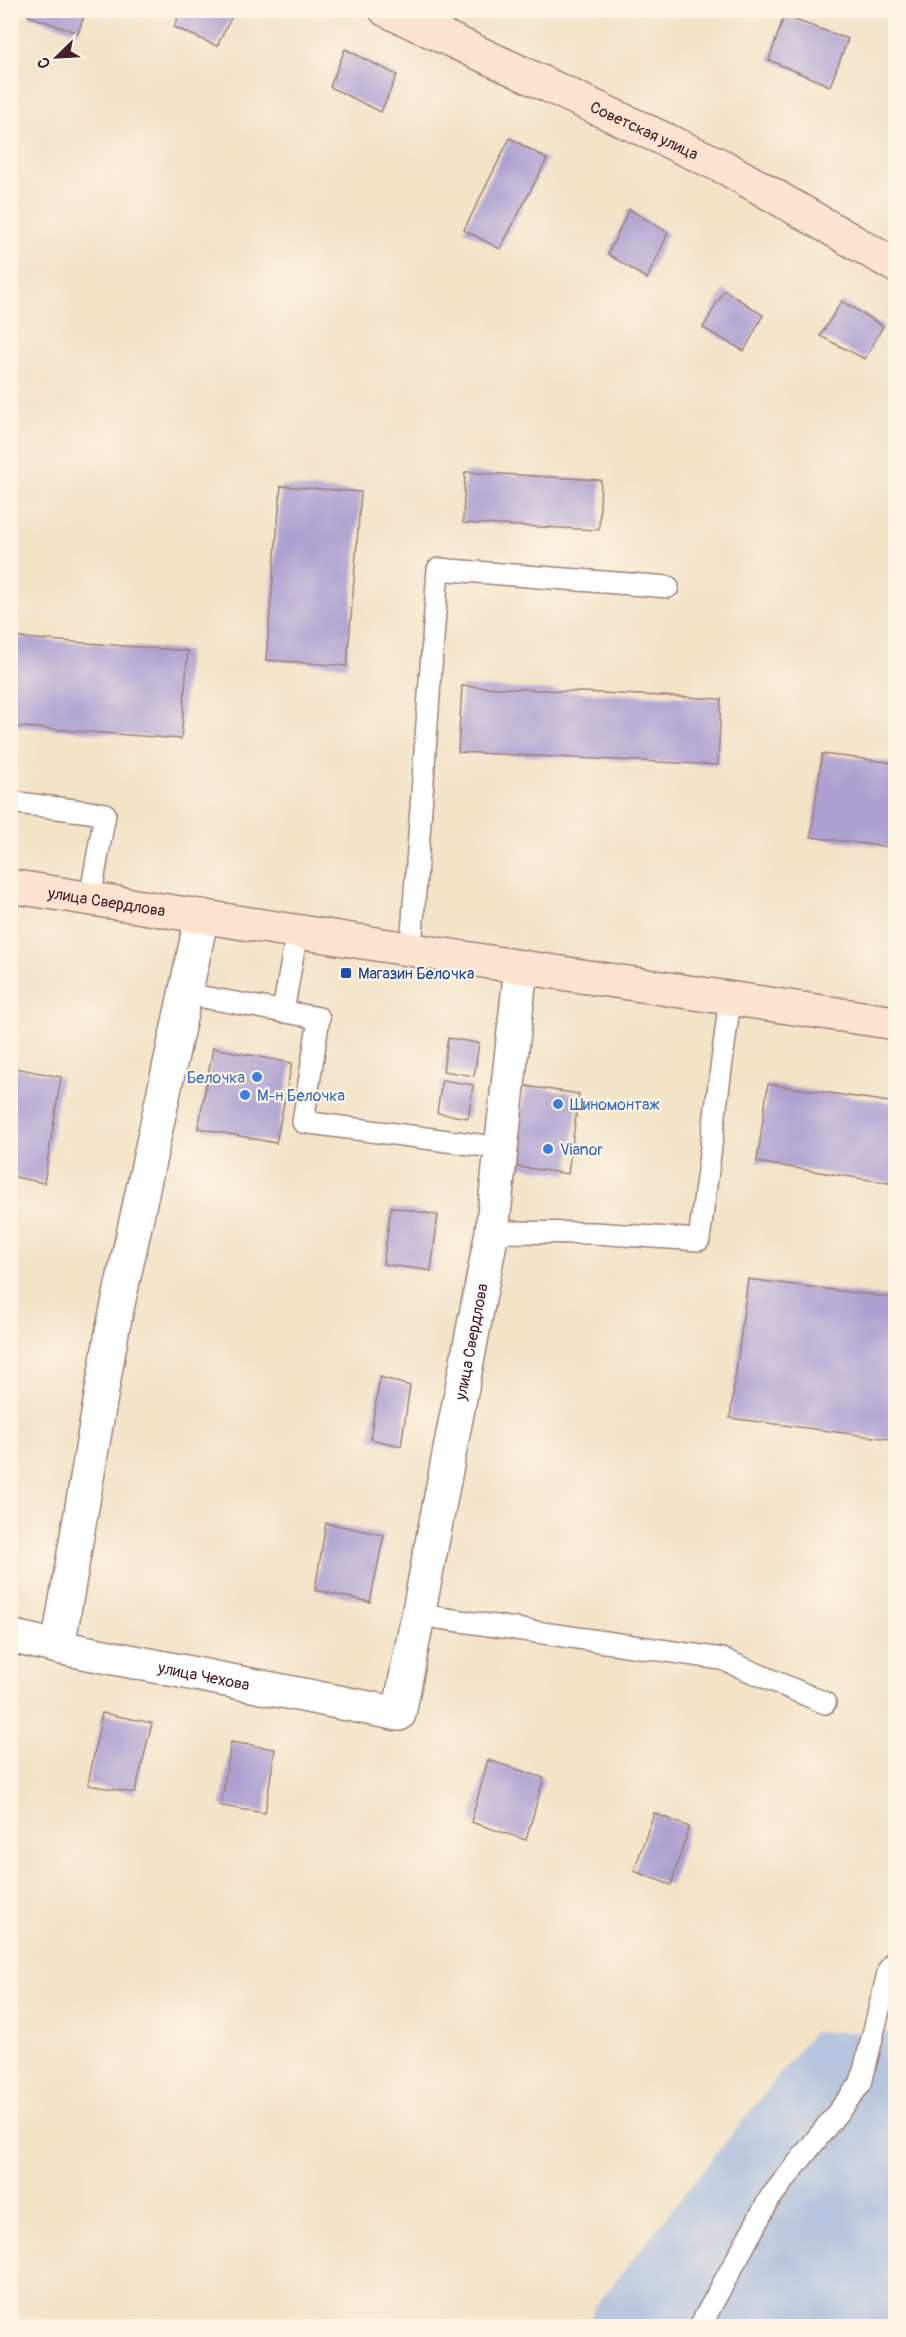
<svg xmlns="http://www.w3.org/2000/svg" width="906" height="2337" viewBox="0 0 906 2337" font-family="Pangolin,sans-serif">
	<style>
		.industrial { fill: #b7c5de }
		.building { fill: #ada1d1 }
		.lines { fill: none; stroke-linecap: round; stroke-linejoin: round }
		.lane-casing { stroke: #9e8179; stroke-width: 24 }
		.street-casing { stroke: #9e8179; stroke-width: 36 }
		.secondary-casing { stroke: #9e8179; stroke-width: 36 }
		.lane { stroke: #fff; stroke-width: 21 }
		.street { stroke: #fff; stroke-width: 33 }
		.secondary { stroke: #fde4d1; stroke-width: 33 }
		.transit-dot { fill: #1a4fb4; stroke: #fcf5e5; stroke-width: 2 }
		.shop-dot { fill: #3f7fe0; stroke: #fcf5e5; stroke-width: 2 }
		.labels { text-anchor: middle; stroke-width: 4.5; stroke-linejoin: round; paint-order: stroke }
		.street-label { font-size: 16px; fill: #4a1f2b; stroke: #fcf5e5 }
		.transit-label { font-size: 16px; fill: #164399; stroke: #fcf5e5; text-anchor: start }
		.shop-label { font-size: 16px; fill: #366cbe; stroke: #fcf5e5; text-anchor: start }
	</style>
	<rect width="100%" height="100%" fill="#fcf5e5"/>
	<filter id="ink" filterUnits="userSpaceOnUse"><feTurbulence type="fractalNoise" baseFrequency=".0167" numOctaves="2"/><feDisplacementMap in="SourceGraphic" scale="12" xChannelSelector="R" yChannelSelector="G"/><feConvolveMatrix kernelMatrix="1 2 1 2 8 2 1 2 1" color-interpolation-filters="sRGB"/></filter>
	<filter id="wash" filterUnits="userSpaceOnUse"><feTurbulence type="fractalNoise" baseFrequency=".008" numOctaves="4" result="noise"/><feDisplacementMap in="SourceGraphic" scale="24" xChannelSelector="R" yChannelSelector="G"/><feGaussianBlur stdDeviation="1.35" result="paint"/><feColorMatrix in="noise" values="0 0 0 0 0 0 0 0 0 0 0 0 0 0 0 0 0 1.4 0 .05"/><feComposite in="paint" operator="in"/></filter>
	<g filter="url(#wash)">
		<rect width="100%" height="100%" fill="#f3e3c7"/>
		<polygon class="industrial" points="813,2032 895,2032 895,2326 588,2326 594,2308"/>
		<g id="blocks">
			<g class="building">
				<polygon points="31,10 86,10 78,33 29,16"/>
				<polygon points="181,10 235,10 217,46 174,27"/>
				<polygon points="784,16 848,39 830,86 769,60"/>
				<polygon points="345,49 397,75 381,112 330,87"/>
				<polygon points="510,138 547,159 500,249 464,230"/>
				<polygon points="629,209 668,233 647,279 608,254"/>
				<polygon points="724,290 763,315 744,351 703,328"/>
				<polygon points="842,301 883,326 865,359 820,336"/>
				<polygon points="465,472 601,480 599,530 463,523"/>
				<polygon points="281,486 361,492 347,666 266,660"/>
				<polygon points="10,637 188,651 181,739 10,726"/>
				<polygon points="462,686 721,699 718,765 458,752"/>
				<polygon points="822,754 896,763 896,848 811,837"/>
				<polygon points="448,1038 479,1043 474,1076 443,1071"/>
				<polygon points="213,1048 292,1063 276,1143 198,1128"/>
				<polygon points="10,1067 61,1077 44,1183 10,1176"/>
				<polygon points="442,1080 473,1085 468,1118 437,1113"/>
				<polygon points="768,1084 896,1103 896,1184 757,1162"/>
				<polygon points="525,1086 579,1094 568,1174 514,1166"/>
				<polygon points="391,1207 438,1215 431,1271 383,1264"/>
				<polygon points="748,1279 896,1298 896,1440 730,1418"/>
				<polygon points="380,1377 410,1386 401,1446 370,1439"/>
				<polygon points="326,1523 384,1535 370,1602 315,1590"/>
				<polygon points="102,1713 152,1723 135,1793 88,1785"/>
				<polygon points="231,1742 275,1749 265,1813 221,1806"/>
				<polygon points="488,1760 544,1778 526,1840 471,1822"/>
				<polygon points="654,1813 689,1827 671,1885 634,1871"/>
			</g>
		</g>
	</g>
	<g filter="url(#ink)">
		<use href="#blocks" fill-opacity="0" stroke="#9e8179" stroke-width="1.5"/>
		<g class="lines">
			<g class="lane-casing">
				<g id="lane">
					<polyline points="10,802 105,814 90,899"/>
					<polyline points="411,948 438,569 668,587"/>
					<polyline points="186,994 319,1018 303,1122 501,1148"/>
					<polyline points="283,1012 297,931"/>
					<polyline points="492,1232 594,1233 699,1240 730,999"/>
					<polyline points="419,1615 722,1659 825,1703"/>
					<polyline points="700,2326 770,2198 861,2083 889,1969 896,1959"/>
				</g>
			</g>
			<g class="street-casing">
				<g id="street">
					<path id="s1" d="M10,1636L58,1647L399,1714L492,1232L521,967"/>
					<polyline points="58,1647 112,1332 202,916"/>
				</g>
			</g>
			<g class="secondary-casing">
				<g id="secondary">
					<path id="s2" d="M386,10L726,168L896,266"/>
					<path id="s3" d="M10,886L521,967L896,1023"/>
				</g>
			</g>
			<use href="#lane" class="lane"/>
			<use href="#street" class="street"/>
			<use href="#secondary" class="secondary"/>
		</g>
	</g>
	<rect class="transit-dot" x="340" y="967" width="12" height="12" rx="3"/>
	<g class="shop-dot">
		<circle cx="257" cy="1077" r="6"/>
		<circle cx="245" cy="1095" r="6"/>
		<circle cx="558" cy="1104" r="6"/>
		<circle cx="548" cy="1149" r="6"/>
	</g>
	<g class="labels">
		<g class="street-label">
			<text dy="6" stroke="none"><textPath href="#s2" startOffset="285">Советская улица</textPath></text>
			<text dy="6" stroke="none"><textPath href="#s3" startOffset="98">улица Свердлова</textPath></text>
			<text dy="6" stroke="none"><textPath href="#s1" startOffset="776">улица Свердлова</textPath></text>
			<text dy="6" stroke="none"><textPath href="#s1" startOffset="198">улица Чехова</textPath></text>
		</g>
		<g class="transit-label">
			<text x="358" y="979">Магазин Белочка</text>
		</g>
		<g class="shop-label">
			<text x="245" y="1083" text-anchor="end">Белочка</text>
			<text x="257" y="1101">М-н Белочка</text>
			<text x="570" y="1110">Шиномонтаж</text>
			<text x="560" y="1155">Vianor</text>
		</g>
	</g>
	<rect width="906" height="2337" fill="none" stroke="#fcf5e5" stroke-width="36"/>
	<g transform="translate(57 57) rotate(246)" stroke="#fcf5e5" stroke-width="4.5" paint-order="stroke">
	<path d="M0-4.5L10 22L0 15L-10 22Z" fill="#4a1f2b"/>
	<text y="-9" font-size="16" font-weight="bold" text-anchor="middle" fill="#4a1f2b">С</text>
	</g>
</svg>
